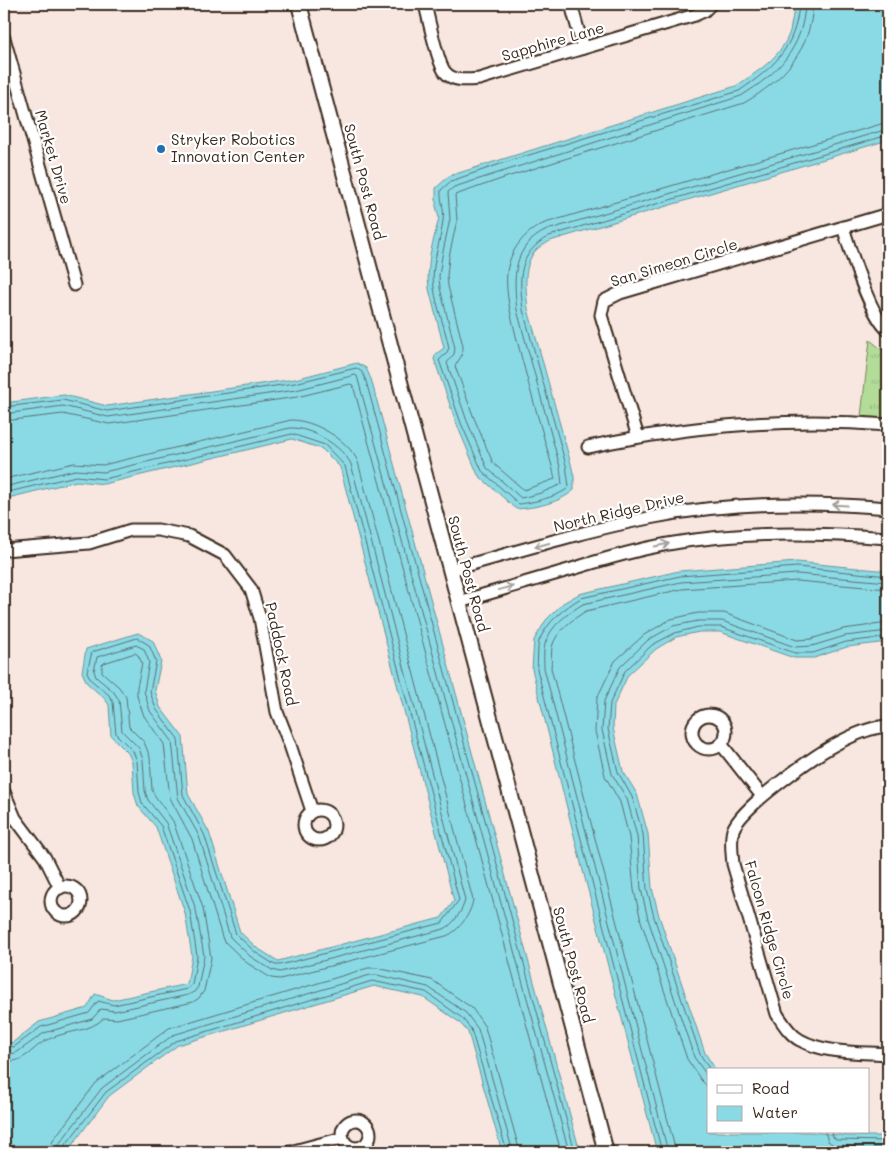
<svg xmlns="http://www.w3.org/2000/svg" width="892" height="1156" viewBox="0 0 892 1156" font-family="Mali,sans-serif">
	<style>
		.park { fill: url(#park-tufts); stroke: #77835b }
		.water { fill: #8adae6; stroke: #6a9496 }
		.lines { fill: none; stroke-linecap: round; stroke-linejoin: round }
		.shore { stroke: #5b706e; stroke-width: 1 }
		.minor-casing { stroke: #3b2a1e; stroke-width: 15 }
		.tertiary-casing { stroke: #3b2a1e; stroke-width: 18 }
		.minor { stroke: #fff; stroke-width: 11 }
		.tertiary { stroke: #fff; stroke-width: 14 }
		.oneway { stroke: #a79f9a }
		.poi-dot { fill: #1f6fb2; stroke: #fff; stroke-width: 2 }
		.labels { text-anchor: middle; stroke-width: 4.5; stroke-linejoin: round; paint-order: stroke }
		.street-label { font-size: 15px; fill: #3b2a1e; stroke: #fff }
		.poi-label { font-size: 15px; fill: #3b2a1e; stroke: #fff; text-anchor: start }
	</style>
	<defs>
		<pattern id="park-tufts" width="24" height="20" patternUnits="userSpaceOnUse" patternTransform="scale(1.25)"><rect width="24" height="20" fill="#b3dc98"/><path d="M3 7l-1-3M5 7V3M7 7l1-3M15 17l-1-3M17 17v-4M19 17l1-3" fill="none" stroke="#9bbd83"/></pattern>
	</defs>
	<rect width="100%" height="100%" fill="#f7e7e0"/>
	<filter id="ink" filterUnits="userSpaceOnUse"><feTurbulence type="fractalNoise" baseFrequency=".02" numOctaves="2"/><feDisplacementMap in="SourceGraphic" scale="10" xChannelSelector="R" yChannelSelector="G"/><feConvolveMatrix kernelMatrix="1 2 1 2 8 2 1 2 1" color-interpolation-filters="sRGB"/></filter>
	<g filter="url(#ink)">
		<polygon class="park" points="870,340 881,349 888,352 888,419 861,416"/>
		<g class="water">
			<path d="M795,4H888V140L550,241C546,244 540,246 536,250C522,266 526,290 528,309L571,464L574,477V490C560,503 534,508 516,509L478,475L457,425L434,359L436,354L444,348L429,289L428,276L430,254L439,218L436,206V188L449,176L736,86C757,72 782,57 790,31C792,22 793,13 795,4Z"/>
			<polygon points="357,363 366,368 371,379 580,1152 502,1152 468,1032 459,1022 423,997 374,986 178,1045 109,1096 67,1152 4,1152 4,1039 12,1043 39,1022 87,1008 95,994 113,1000 187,984 192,956 185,913 156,827 138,806 134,793 132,762 128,753 111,736 109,705 105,699 87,683 82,672 86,649 138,633 153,641 161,661 155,690 160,707 183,737 188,794 209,832 240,932 257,948 278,961 441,918 454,901 340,467 322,449 292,439 104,484 77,481 4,499 4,403 64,395 107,406 295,379"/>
			<polygon points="797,562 888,571 888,642 847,647 814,658 794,658 720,632 699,632 676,637 656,649 628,675 614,705 613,728 623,771 637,794 648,834 652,888 659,916 705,1053 716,1070 708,1070 708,1132 810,1132 849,1136 888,1136 888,1152 657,1152 582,867 532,669 534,640 546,620 563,603 579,594 679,571"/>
		</g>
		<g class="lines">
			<g class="shore">
				<path d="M799,4C796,48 773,68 739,91L506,162L451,181L441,190C440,200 445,210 443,220C441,243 430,265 434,288C437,308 445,328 449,348L446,354L439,360L461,423L482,471L519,504C531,503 561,496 569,487L566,465L523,310C519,278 517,254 549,236L888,135"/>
				<path d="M805,4C803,49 778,73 741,96L454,187L448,192L450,219L442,256L439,276L440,288L455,348L454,354L447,363L467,421L487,468L521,498L541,493L562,484L560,467L517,310C513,277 512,246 547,230L888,129"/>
				<path d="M813,4C811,51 783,80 744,103L510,176L455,195L457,220L449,257L447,276L448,286L463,346L462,355L455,366L474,418L493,463L524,490L555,479C552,463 546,447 542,431C533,400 524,368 516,336C511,315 505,293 507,272C510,250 525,231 545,223L888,122"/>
				<polyline points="4,407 63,400 107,411 295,383 356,368 362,372 366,381 575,1152"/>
				<polyline points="4,414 63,406 108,417 296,390 355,375 357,376 569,1152"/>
				<polyline points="4,421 63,414 109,424 297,397 350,384 353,385 561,1152"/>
				<path d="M4,479L74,463L103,465L291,420C314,420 349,440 358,462L473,900C471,914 458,932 446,936L280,979L271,978L247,963L223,940L192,839L170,798L164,744L144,716L137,696V687L142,663L138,655L135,653L104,663L102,665V672L119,687L126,697L129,727L144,742L150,757L152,790L155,796L173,821L203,908L211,958L204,991L199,998L193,1002L117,1019L104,1018C89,1033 66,1030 47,1040C32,1047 23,1066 4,1060"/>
				<path d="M4,487L75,470L104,472L290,428C311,427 342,446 351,464L465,900C463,910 453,925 444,929L280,972L272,970L251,957L230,937L199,836L178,798L172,741L150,711L144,691L149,662L144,649L136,645L97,657L94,671L96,677L113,691L119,700L122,731L139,748L143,760L145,791L148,800L166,823L196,910L204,956L198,987L194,992L188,995L115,1011L101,1009L92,1019L44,1033L16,1053L10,1054L4,1051"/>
				<polyline points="4,493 76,476 104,479 292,434 325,445 345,466 459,900 442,923 280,965 275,965 255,952 236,934 204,834 183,795 178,739 156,709 150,692 156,661 149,645 137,638 92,652 87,672 91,680 109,695 113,702 116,734 133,751 137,761 139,792 142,803 161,826 190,911 197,956 192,985 187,989 114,1005 98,1001 89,1013 41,1027 14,1047 4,1045"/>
				<polyline points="710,1070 700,1054 654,917 647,889 643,834 632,797 618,772 608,729 610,703 625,671 652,645 675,633 698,627 721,627 795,653 813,653 846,642 888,637"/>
				<polyline points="708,1077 694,1057 648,919 641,889 637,836 627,799 612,774 602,730 604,701 620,667 648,640 673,626 698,621 722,621 795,647 812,646 845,636 888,631"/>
				<polyline points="708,1087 701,1080 687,1059 641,921 634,890 629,837 620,802 605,776 595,731 597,698 615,661 644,635 671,619 698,613 724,613 797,640 811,639 843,629 888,623"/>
				<polyline points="825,1132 828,1141 835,1146 888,1147"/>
				<polyline points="832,1132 833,1137 837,1140 888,1141"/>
				<polyline points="50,1152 53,1140 96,1083 169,1028 368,968 377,968 432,980 472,1008 485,1027 520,1152"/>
				<polyline points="57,1152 59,1144 102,1088 173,1035 370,975 377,975 428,987 466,1013 478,1029 513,1152"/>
				<polyline points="63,1152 64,1147 106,1092 176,1041 372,981 426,992 462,1018 471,1029 507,1152"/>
				<path d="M662,1152L537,669C538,661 537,649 539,641C547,622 564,608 581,598L680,576L797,567L888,576"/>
				<path d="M668,1152L544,668C544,661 543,651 545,644C550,626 568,613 583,604L681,582L797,574L888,582"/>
				<path d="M676,1152L551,668C552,661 551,653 552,647C556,631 573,619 586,611L682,589L797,581L888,589"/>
			</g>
			<g class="minor-casing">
				<g id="minor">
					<path d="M425,4C428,17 438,64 445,72C453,82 468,80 479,79L695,15L704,11L711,4"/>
					<polyline points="571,4 583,48"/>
					<polyline points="4,38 74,285"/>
					<path d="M843,227C850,250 870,316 888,330"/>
					<polyline points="638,437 601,315 604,301 620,293 888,214"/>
					<path d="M588,447C686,426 788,417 888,425"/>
					<polyline points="4,550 89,543 131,530 158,530 189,536 225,555 251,589 260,618 277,712 290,745 312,811"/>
					<path d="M450,570C516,552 582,531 649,518C728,502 809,501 888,508"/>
					<path d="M459,602C497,591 534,580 572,569C604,559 635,550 668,544C741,531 815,532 888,538"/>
					<circle cx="709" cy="732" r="17"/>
					<path d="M888,726C871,727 853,735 838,743C815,755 741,807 733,830C730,841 732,853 733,864L777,1014C783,1023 790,1035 800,1040C825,1054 860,1052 888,1054"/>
					<polyline points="721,744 762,796"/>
					<polyline points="4,792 15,818 45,858 60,888"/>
					<circle cx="319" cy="825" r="15"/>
					<circle cx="66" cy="901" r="15"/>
					<circle cx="356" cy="1134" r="14"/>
					<polyline points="290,1152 343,1138"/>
				</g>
			</g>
			<g class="tertiary-casing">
				<polyline id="tertiary" points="299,4 606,1152"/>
			</g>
			<use href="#minor" class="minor"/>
			<use href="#tertiary" class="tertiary"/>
		</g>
		<defs><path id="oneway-shaft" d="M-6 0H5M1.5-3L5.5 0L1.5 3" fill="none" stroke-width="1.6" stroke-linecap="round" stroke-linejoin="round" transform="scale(1.25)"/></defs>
		<g class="oneway">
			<use href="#oneway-shaft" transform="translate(840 505) rotate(-177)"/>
			<use href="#oneway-shaft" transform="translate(542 545) rotate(165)"/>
			<use href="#oneway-shaft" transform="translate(662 545) rotate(-11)"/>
			<use href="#oneway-shaft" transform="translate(506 588) rotate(-16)"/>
		</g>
	</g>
	<circle class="poi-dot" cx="161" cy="149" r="5"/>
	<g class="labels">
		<g class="street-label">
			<text transform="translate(553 42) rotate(-16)" y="5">Sapphire Lane</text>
			<text transform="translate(53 157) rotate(74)" y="5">Market Drive</text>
			<text transform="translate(364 182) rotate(75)" y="5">South Post Road</text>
			<text transform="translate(674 263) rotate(-17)" y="5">San Simeon Circle</text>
			<text transform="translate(619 512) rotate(-13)" y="5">North Ridge Drive</text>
			<text transform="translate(468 574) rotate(75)" y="5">South Post Road</text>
			<text transform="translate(281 654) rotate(78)" y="5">Paddock Road</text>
			<text transform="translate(769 930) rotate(74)" y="5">Falcon Ridge Circle</text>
			<text transform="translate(573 965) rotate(75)" y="5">South Post Road</text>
		</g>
		<g class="poi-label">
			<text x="171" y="145">Stryker Robotics<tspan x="171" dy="17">Innovation Center</tspan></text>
		</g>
	</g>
	<rect width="892" height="1156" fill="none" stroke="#fff" stroke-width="20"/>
	<rect x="10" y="10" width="872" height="1136" fill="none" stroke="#3b2a1e" stroke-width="2" filter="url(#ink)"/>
	<rect x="707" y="1068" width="162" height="65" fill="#ffffff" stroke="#b1aaa5"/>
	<rect x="717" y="1085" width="25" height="8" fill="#ffffff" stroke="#b1aaa5"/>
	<text x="752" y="1094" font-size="15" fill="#3b2a1e">Road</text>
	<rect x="717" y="1106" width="25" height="15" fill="#8adae6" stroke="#b1aaa5"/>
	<text x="752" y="1118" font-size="15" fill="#3b2a1e">Water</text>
</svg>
